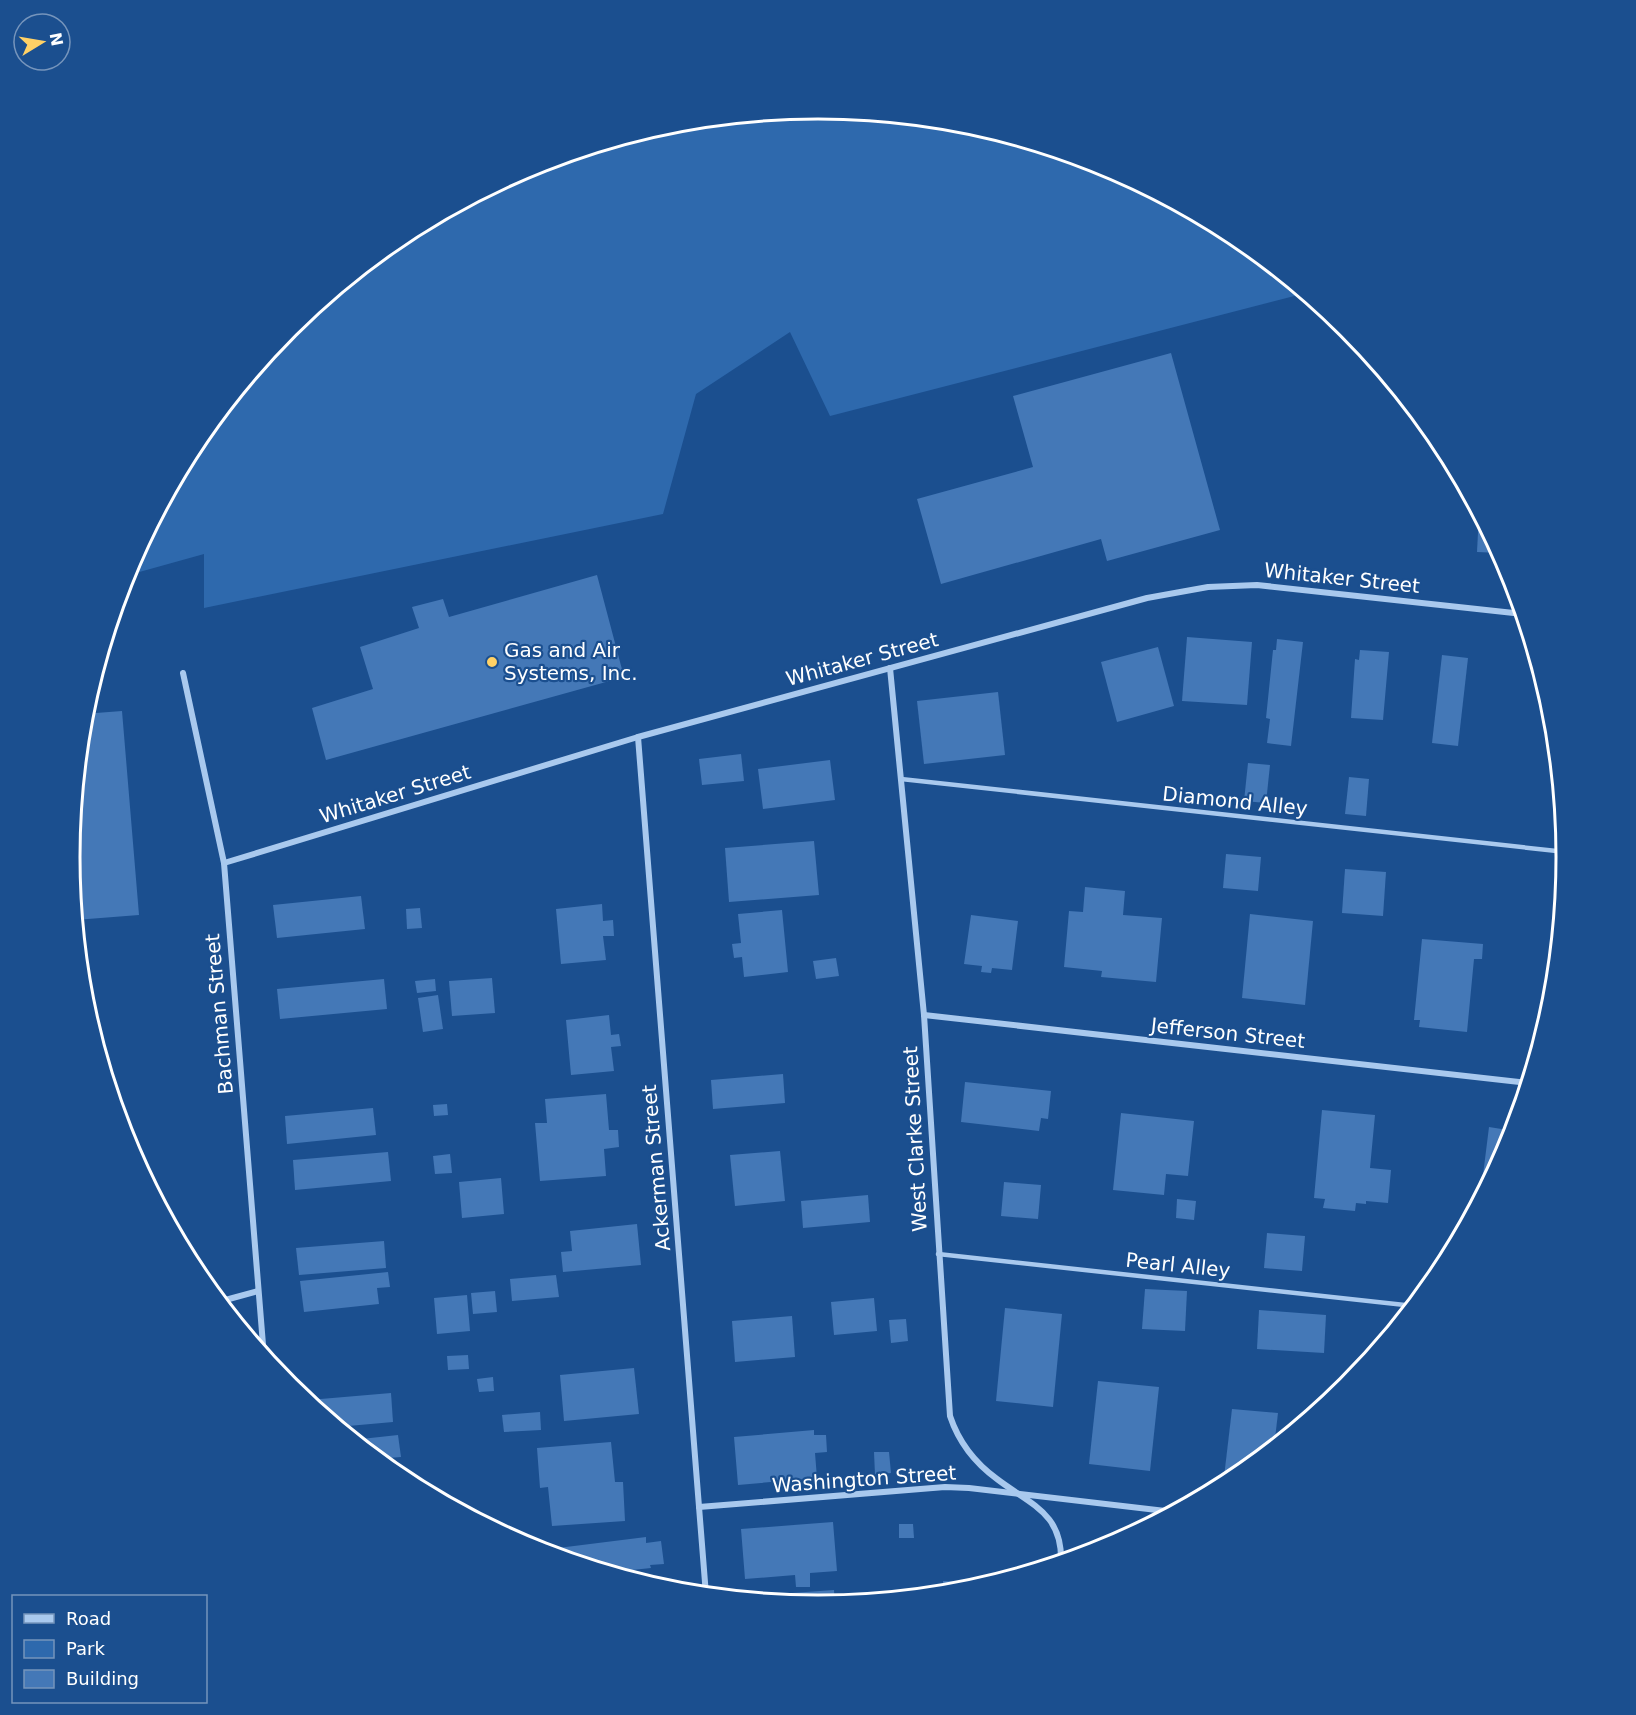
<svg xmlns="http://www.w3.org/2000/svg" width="1636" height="1715" viewBox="0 0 1636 1715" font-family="'DejaVu Sans',sans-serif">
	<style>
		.green { fill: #2e69ad }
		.building { fill: #4478b7 }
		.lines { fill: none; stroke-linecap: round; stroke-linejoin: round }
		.lane { stroke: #a9c9ee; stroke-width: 4.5 }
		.street { stroke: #a9c9ee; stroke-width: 6 }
		.poi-dot { fill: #ffd166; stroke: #1b4f8f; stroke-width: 2 }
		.labels { text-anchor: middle; stroke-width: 4.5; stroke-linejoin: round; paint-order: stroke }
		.street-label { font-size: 20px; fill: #fff; stroke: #1b4f8f }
		.poi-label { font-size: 20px; fill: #fff; stroke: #1b4f8f; text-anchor: start }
		.rim { fill: none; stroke: #fff; stroke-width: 3 }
	</style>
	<rect width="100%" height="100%" fill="#1b4f8f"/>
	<polygon class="green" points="818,109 964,123 1105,166 1234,235 1306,293 830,416 790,332 696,394 663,514 204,608 204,554 125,576 195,441 289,328 402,235 532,165 672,123"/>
	<g class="building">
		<polygon points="1171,353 1220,530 1107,561 1101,539 941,584 917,499 1033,467 1013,396"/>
		<polygon points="1479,513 1500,553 1477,552"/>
		<polygon points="597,575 624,677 326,760 312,708 373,689 360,647 419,628 412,607 443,599 449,617"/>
		<polygon points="1187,637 1252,642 1247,705 1182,701"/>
		<polygon points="1277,639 1303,642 1291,746 1267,743 1270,719 1266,718 1273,650 1276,650"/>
		<polygon points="1158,647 1174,706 1117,722 1101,662"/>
		<polygon points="1360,650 1389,652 1383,720 1351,718 1355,659 1359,660"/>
		<polygon points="1442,655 1468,658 1458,746 1432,743"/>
		<polygon points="998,692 1005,755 924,764 917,701"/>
		<polygon points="122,711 139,915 75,920 69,855 83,714"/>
		<polygon points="741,754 744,781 702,785 699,759"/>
		<polygon points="830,760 835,800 763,809 758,769"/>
		<polygon points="1248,763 1270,765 1266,803 1244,801"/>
		<polygon points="1349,777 1369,779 1366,816 1345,814"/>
		<polygon points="814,841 819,895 729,902 725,848"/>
		<polygon points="1226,854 1261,857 1258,891 1223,888"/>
		<polygon points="1345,869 1386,872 1383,916 1342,913"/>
		<polygon points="1085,887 1125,891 1123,915 1162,918 1156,982 1101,977 1102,971 1064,967 1069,911 1083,912"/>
		<polygon points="361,896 365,929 277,938 273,905"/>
		<polygon points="602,904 603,921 613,920 614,936 603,936 606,960 561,964 556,909"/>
		<polygon points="420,908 422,928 407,929 406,909"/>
		<polygon points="782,910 788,972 744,977 742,957 734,958 732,944 741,943 738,914"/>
		<polygon points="1250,914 1313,921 1305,1005 1242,998"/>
		<polygon points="971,915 1018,921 1012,970 992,968 991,973 981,972 982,966 964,964"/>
		<polygon points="1422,939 1483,944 1482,959 1474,959 1467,1032 1419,1027 1420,1020 1414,1020"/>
		<polygon points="836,958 839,976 816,979 813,961"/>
		<polygon points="492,978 495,1013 452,1016 449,981"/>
		<polygon points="384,979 387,1009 280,1019 277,989"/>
		<polygon points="435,979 436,991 417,993 415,981"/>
		<polygon points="438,995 443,1029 423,1032 418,998"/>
		<polygon points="609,1015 611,1035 619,1034 621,1046 611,1047 614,1071 571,1075 566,1020"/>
		<polygon points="783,1074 785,1103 713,1109 711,1080"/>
		<polygon points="965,1082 1051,1091 1048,1119 1041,1118 1039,1131 961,1122"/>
		<polygon points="606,1094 609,1130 618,1130 619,1147 604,1149 606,1176 540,1181 535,1123 547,1123 545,1099"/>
		<polygon points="447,1104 448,1115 434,1116 433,1105"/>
		<polygon points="373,1108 376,1135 287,1144 285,1116"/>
		<polygon points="1322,1110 1375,1115 1370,1168 1391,1170 1388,1203 1366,1201 1366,1204 1356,1203 1355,1211 1323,1208 1325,1199 1314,1198"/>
		<polygon points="1121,1113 1194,1121 1188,1176 1166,1174 1164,1195 1113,1190"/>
		<polygon points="1489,1127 1514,1131 1510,1144 1480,1199"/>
		<polygon points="780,1151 785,1201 735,1206 730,1155"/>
		<polygon points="388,1152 391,1181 295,1190 293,1160"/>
		<polygon points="450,1154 452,1173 435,1174 433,1156"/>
		<polygon points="501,1178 504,1214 462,1218 459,1182"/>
		<polygon points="1004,1182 1041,1185 1038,1219 1001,1216"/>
		<polygon points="868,1195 870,1222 803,1228 801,1201"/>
		<polygon points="1177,1199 1196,1201 1194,1220 1176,1218"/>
		<polygon points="637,1224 641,1265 563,1272 561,1252 572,1251 570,1231"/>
		<polygon points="1267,1233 1305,1236 1302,1271 1264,1268"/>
		<polygon points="384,1241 386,1268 299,1275 296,1248"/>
		<polygon points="388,1272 390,1287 377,1288 379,1304 304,1312 300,1281"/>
		<polygon points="556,1275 559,1297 512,1301 510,1279"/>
		<polygon points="1145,1289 1187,1291 1185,1331 1142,1329"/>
		<polygon points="495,1291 497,1312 473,1314 471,1293"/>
		<polygon points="467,1295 470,1331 437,1334 434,1298"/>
		<polygon points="874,1298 877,1331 834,1335 831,1302"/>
		<polygon points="1005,1308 1062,1314 1053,1407 996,1401"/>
		<polygon points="1259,1310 1326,1315 1324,1353 1257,1349"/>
		<polygon points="792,1316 795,1357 735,1362 732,1321"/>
		<polygon points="906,1319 908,1341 891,1343 889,1320"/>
		<polygon points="468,1355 469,1369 448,1370 447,1356"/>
		<polygon points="634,1368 639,1414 564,1421 560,1375"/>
		<polygon points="493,1377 494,1391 479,1392 477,1379"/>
		<polygon points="1098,1381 1159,1387 1150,1471 1089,1464"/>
		<polygon points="391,1393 393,1422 337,1427 309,1404 309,1400"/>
		<polygon points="1232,1409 1278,1413 1274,1447 1237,1478 1224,1477"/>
		<polygon points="540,1412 541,1430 504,1432 502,1415"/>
		<polygon points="814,1430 814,1435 826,1435 827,1452 815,1453 817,1478 738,1485 734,1437"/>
		<polygon points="398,1435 401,1457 376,1459 352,1440"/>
		<polygon points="611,1442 615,1482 623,1482 625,1521 552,1526 548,1487 540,1488 537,1448"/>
		<polygon points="874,1452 889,1452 891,1473 875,1475"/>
		<polygon points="833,1522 837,1571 810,1573 810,1587 796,1587 795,1575 745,1579 741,1529"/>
		<polygon points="899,1524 913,1524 914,1538 899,1538"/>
		<polygon points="646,1537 646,1543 661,1541 664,1564 650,1565 651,1568 632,1570 633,1578 629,1579 613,1573 559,1558 558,1548"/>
		<polygon points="943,1581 993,1583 964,1592 943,1594"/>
		<polygon points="834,1590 835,1605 818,1606 778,1603 778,1594"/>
	</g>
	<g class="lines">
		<g class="lane">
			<polyline points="901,779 1566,852"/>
			<polyline points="938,1254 1414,1306"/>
		</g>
		<g class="street">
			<path d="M890,668L924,1015L950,1416C959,1443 975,1463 997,1479C1031,1505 1063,1513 1061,1563"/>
			<polyline points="183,673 224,863 264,1357"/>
			<polyline points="638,737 706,1595"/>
			<polyline points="224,863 638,737 1147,598 1208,587 1257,585 1523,614"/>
			<polyline points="924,1015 1528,1083"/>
			<polyline points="218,1302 258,1291"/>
			<polyline points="699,1507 945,1487 969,1488 1174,1512"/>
		</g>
	</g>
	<circle class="poi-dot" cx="492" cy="662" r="6"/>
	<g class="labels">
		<g class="street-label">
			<text transform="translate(1342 578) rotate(6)" y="7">Whitaker Street</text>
			<text transform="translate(862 659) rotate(-15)" y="7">Whitaker Street</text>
			<text transform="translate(395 794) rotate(-17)" y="7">Whitaker Street</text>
			<text transform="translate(1235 801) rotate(6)" y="7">Diamond Alley</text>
			<text transform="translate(219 1014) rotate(-95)" y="7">Bachman Street</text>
			<text transform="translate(1228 1033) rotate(6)" y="7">Jefferson Street</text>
			<text transform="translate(915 1139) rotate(-93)" y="7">West Clarke Street</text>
			<text transform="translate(656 1168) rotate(-95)" y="7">Ackerman Street</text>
			<text transform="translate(1178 1265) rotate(6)" y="7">Pearl Alley</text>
			<text transform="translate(864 1479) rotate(-4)" y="7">Washington Street</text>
		</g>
		<g class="poi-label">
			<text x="504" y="657">Gas and Air<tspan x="504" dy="23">Systems, Inc.</tspan></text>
		</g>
	</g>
	<path d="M0 0H1636V1715H0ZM80 857a738 738 0 1 1 1476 0a738 738 0 1 1-1476 0Z" fill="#1b4f8f" fill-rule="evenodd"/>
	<path class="rim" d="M80 857a738 738 0 1 1 1476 0a738 738 0 1 1-1476 0Z"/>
	<rect x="12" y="1595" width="195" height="108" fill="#1b4f8f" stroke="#7695bc" stroke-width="1.5"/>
	<rect x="24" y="1614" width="30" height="9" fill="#a9c9ee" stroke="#7695bc" stroke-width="1.5"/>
	<text x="66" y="1625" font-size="18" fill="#ffffff">Road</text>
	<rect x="24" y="1640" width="30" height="18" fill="#2e69ad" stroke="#7695bc" stroke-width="1.5"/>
	<text x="66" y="1655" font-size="18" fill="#ffffff">Park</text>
	<rect x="24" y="1670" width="30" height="18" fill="#4478b7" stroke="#7695bc" stroke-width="1.5"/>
	<text x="66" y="1685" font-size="18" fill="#ffffff">Building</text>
	<g transform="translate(42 42) rotate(79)"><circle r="28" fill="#1b4f8f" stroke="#7695bc" stroke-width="1.5"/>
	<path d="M0-4.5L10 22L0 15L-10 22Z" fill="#ffd166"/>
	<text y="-9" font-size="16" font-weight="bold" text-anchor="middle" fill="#ffffff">N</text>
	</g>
</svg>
